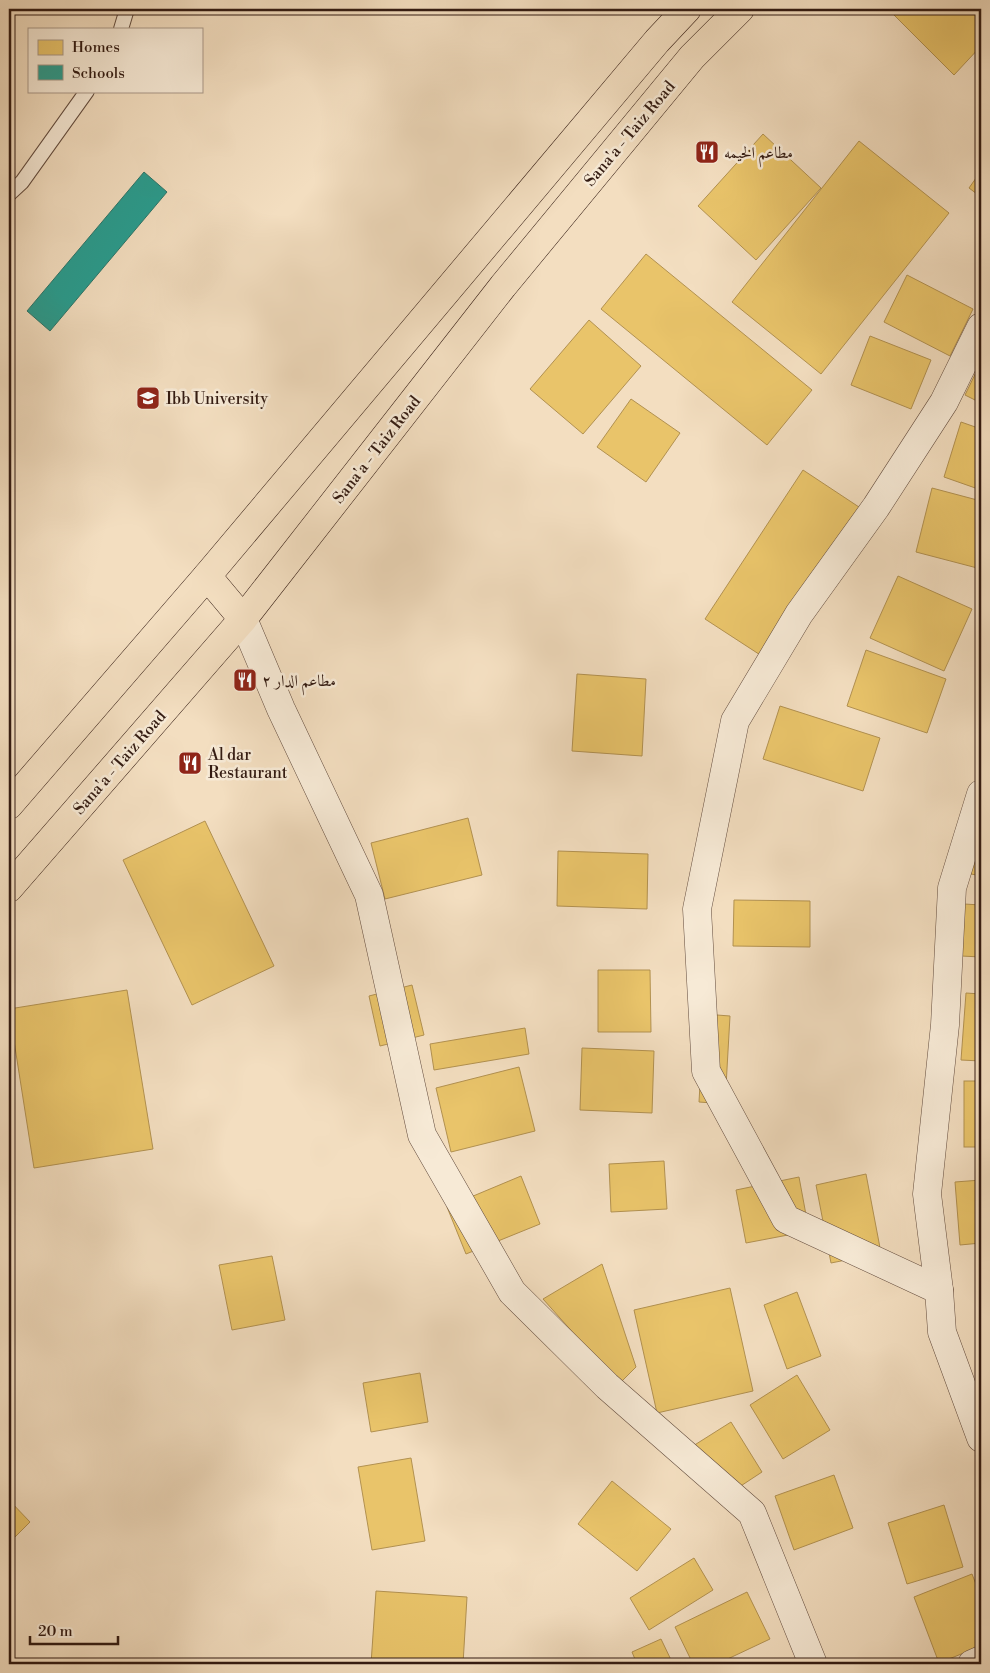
<svg xmlns="http://www.w3.org/2000/svg" width="990" height="1673" viewBox="0 0 990 1673" font-family="'Libre Bodoni',Amiri,serif">
	<style>
		.homes { fill: #e9c46a; stroke: #b29150 }
		.schools { fill: #2a9d8f; stroke: #2d766a }
		.lines { fill: none; stroke-linecap: round; stroke-linejoin: round }
		.service-casing { stroke: #634c3e; stroke-width: 16 }
		.minor-casing { stroke: #634c3e; stroke-width: 29 }
		.trunk-casing { stroke: #331b12; stroke-width: 29 }
		.service { stroke: #f7ead6; stroke-width: 14 }
		.minor { stroke: #f7ead6; stroke-width: 28 }
		.trunk { stroke: #f3dec0; stroke-width: 28 }
		.labels { text-anchor: middle; stroke-width: 5; stroke-linejoin: round; paint-order: stroke }
		.street-label { font-size: 16px; fill: #331b12; stroke: #f7ead6 }
		.poi-label { font-size: 16px; fill: #331b12; stroke: #f7ead6; text-anchor: start }
	</style>
	<rect width="100%" height="100%" fill="#f3dec0"/>
	<filter id="stains"><feTurbulence type="fractalNoise" baseFrequency=".004" numOctaves="4"/><feColorMatrix values="0 0 0 0 .2 0 0 0 0 .09 0 0 0 0 .02 0 0 0 .5 -.17"/></filter>
	<radialGradient id="worn" r=".72"><stop offset=".6" stop-color="#630" stop-opacity="0"/><stop offset="1" stop-color="#630" stop-opacity=".3"/></radialGradient>
	<g class="homes">
		<polygon points="888,9 981,9 981,46 954,75"/>
		<polygon points="763,134 821,188 756,260 698,206"/>
		<polygon points="859,141 949,213 821,374 732,302"/>
		<polygon points="981,171 981,197 969,188"/>
		<polygon points="646,254 812,390 767,445 601,309"/>
		<polygon points="907,275 973,309 950,356 884,322"/>
		<polygon points="589,320 641,366 583,434 530,389"/>
		<polygon points="870,336 931,360 911,409 851,385"/>
		<polygon points="981,362 981,403 965,395"/>
		<polygon points="631,399 680,433 646,482 597,447"/>
		<polygon points="961,422 981,429 981,490 944,477"/>
		<polygon points="803,470 865,511 768,660 705,619"/>
		<polygon points="932,488 981,501 981,569 916,552"/>
		<polygon points="898,576 972,609 944,671 870,638"/>
		<polygon points="866,650 946,679 927,733 847,706"/>
		<polygon points="981,670 981,693 976,691"/>
		<polygon points="577,674 646,679 642,756 572,751"/>
		<polygon points="780,706 880,738 863,791 763,759"/>
		<polygon points="981,815 981,876 971,874"/>
		<polygon points="468,818 482,875 385,899 371,843"/>
		<polygon points="205,821 274,966 192,1005 123,860"/>
		<polygon points="558,851 648,854 647,909 557,906"/>
		<polygon points="734,900 810,901 810,947 733,946"/>
		<polygon points="964,904 981,905 981,957 961,956"/>
		<polygon points="598,970 650,970 651,1032 598,1032"/>
		<polygon points="412,985 424,1035 380,1046 369,996"/>
		<polygon points="127,990 153,1149 34,1168 9,1009"/>
		<polygon points="966,993 981,994 981,1061 961,1060"/>
		<polygon points="704,1014 730,1016 725,1104 699,1102"/>
		<polygon points="525,1028 529,1054 434,1070 430,1044"/>
		<polygon points="582,1048 654,1051 652,1113 580,1110"/>
		<polygon points="519,1067 535,1131 451,1152 436,1088"/>
		<rect x="964" y="1081" width="17" height="66"/>
		<polygon points="664,1161 667,1209 611,1212 609,1164"/>
		<polygon points="866,1174 881,1253 831,1263 816,1185"/>
		<polygon points="521,1176 540,1224 466,1254 447,1207"/>
		<polygon points="799,1177 809,1231 746,1243 736,1190"/>
		<polygon points="981,1180 981,1243 960,1245 955,1182"/>
		<polygon points="272,1256 285,1320 232,1330 219,1265"/>
		<polygon points="602,1264 636,1367 619,1384 543,1299"/>
		<polygon points="730,1288 753,1391 657,1413 634,1310"/>
		<polygon points="797,1292 821,1356 787,1369 764,1305"/>
		<polygon points="420,1373 428,1422 371,1432 363,1383"/>
		<polygon points="797,1375 830,1430 783,1459 750,1405"/>
		<polygon points="731,1422 762,1472 724,1497 693,1446"/>
		<polygon points="411,1458 425,1541 372,1550 358,1467"/>
		<polygon points="834,1475 853,1528 794,1550 775,1496"/>
		<polygon points="612,1481 671,1529 637,1571 578,1524"/>
		<polygon points="9,1500 30,1522 9,1543"/>
		<polygon points="944,1505 963,1567 907,1584 888,1523"/>
		<polygon points="694,1558 713,1590 649,1630 630,1598"/>
		<polygon points="972,1574 981,1597 981,1646 939,1663 914,1597"/>
		<polygon points="376,1591 467,1597 463,1664 371,1664"/>
		<polygon points="747,1592 770,1639 717,1664 693,1664 675,1627"/>
		<polygon points="661,1639 673,1664 637,1664 632,1652"/>
	</g>
	<polygon class="schools" points="144,172 167,192 50,331 27,311"/>
	<g class="lines">
		<g class="service-casing">
			<g id="service">
				<polyline points="121,29 127,9"/>
				<polyline points="9,194 22,182 87,91"/>
			</g>
		</g>
		<g class="minor-casing">
			<g id="minor">
				<polyline points="243,619 281,709 369,895 422,1135 512,1292 607,1386 752,1513 813,1664"/>
				<polyline points="981,794 952,888 945,1025 927,1194 939,1290 942,1332 981,1438"/>
				<polyline points="939,1290 786,1219 706,1071 697,909 735,721 799,614 876,507 944,402 981,327"/>
				<polyline points="972,1664 981,1660"/>
			</g>
		</g>
		<g class="trunk-casing">
			<g id="trunk">
				<polyline points="207,576 243,619"/>
				<polyline points="9,805 207,576 657,41 687,9"/>
				<polyline points="9,888 243,619 503,286 692,57 740,9"/>
			</g>
		</g>
		<use href="#service" class="service"/>
		<use href="#minor" class="minor"/>
		<use href="#trunk" class="trunk"/>
	</g>
	<defs>
		<g id="restaurant-square" transform="scale(1.25)"><rect x="-9" y="-9" width="18" height="18" rx="4" fill="#8f2418" stroke="#f7ead6"/><path d="M-5-6h1v4h1v-4h1v4h1v-4h1v5L-1.5 .5V6h-2V.5L-5-1ZM5-6V6H3V1.5H1.5Q1.5-4 5-6Z" fill="#fff"/></g>
		<g id="university-square" transform="scale(1.25)"><rect x="-9" y="-9" width="18" height="18" rx="4" fill="#8f2418" stroke="#f7ead6"/><path d="M0-5L7-2L0 1L-7-2ZM-4 1L0 2.5L4 1V4Q0 6-4 4Z" fill="#fff"/></g>
	</defs>
	<g fill-rule="evenodd">
		<use href="#restaurant-square" x="707" y="152"/>
		<use href="#university-square" x="148" y="398"/>
		<use href="#restaurant-square" x="245" y="680"/>
		<use href="#restaurant-square" x="190" y="763"/>
	</g>
	<g class="labels">
		<g class="street-label">
			<text transform="translate(629 133) rotate(-50)" y="6">Sana'a - Taiz Road</text>
			<text transform="translate(376 449) rotate(-52)" y="6">Sana'a - Taiz Road</text>
			<text transform="translate(119 762) rotate(-49)" y="6">Sana'a - Taiz Road</text>
		</g>
		<g class="poi-label">
			<text x="724" y="158">مطاعم الخيمه</text>
			<text x="166" y="404">Ibb University</text>
			<text x="262" y="686">مطاعم الدار ٢</text>
			<text x="208" y="760">Al dar<tspan x="208" dy="18">Restaurant</tspan></text>
		</g>
	</g>
	<rect width="990" height="1673" fill="none" stroke="#f3dec0" stroke-width="30"/>
	<rect x="10" y="10" width="970" height="1653" fill="none" stroke="#331b12" stroke-width="2.5"/>
	<rect x="15" y="15" width="960" height="1643" fill="none" stroke="#331b12"/>
	<rect x="28" y="28" width="175" height="65" fill="#f7ead6" stroke="#a99788"/>
	<rect x="38" y="40" width="25" height="15" fill="#e9c46a" stroke="#a99788"/>
	<text x="72" y="52" font-size="15" fill="#331b12">Homes</text>
	<rect x="38" y="65" width="25" height="15" fill="#2a9d8f" stroke="#a99788"/>
	<text x="72" y="78" font-size="15" fill="#331b12">Schools</text>
	<path d="M30 1636v8h88v-8" fill="none" stroke="#331b12" stroke-width="2.5"/>
	<text x="38" y="1636" font-size="15" fill="#331b12" stroke="#f7ead6" stroke-width="4" paint-order="stroke">20 m</text>
	<rect width="100%" height="100%" filter="url(#stains)"/>
	<rect width="100%" height="100%" fill="url(#worn)"/>
</svg>
